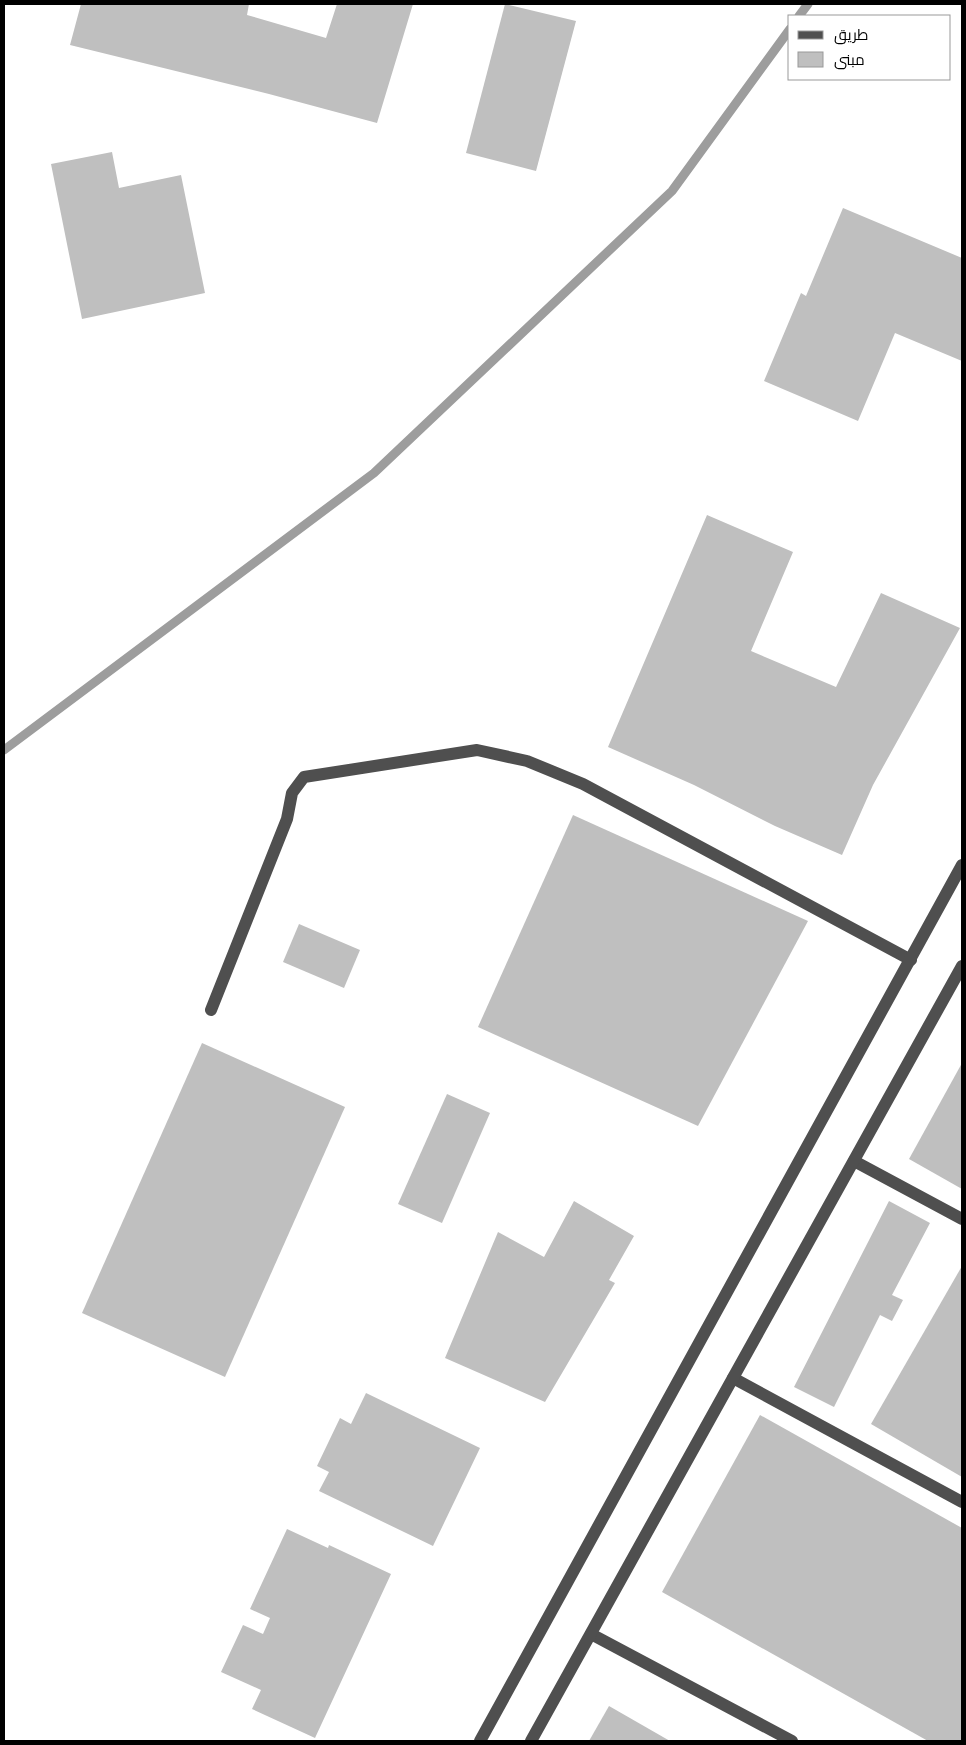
<svg xmlns="http://www.w3.org/2000/svg" width="966" height="1745" viewBox="0 0 966 1745" font-family="Ubuntu,Cairo,sans-serif">
	<style>
		.lines { fill: none; stroke-linecap: round; stroke-linejoin: round }
		.stream { stroke: #9d9d9d; stroke-width: 9 }
		.building { fill: #bfbfbf }
		.minor { stroke: #4f4f4f; stroke-width: 12 }
	</style>
	<rect width="100%" height="100%" fill="#fff"/>
	<g class="lines">
		<g class="stream">
			<polyline points="799,16 808,4"/>
			<polyline points="4,750 374,473 672,191 790,29"/>
		</g>
	</g>
	<g class="building">
		<polygon points="81,4 249,4 247,15 326,38 337,4 413,4 377,123 269,94 70,45"/>
		<polygon points="505,4 576,21 536,171 466,153"/>
		<polygon points="112,152 119,188 181,175 205,293 82,319 51,164"/>
		<polygon points="843,208 962,258 962,361 895,333 858,421 764,381 801,293 806,296"/>
		<polygon points="707,515 793,552 751,651 836,687 881,593 960,628 873,785 842,855 775,826 694,785 608,747"/>
		<polygon points="573,815 808,921 698,1126 478,1027"/>
		<polygon points="299,924 360,950 344,988 283,962"/>
		<polygon points="202,1043 345,1107 225,1377 82,1313"/>
		<polygon points="962,1063 962,1189 909,1159"/>
		<polygon points="447,1094 490,1113 442,1223 398,1204"/>
		<polygon points="574,1201 634,1236 609,1280 615,1283 545,1402 445,1358 498,1232 544,1257"/>
		<polygon points="889,1201 930,1223 892,1295 903,1300 892,1321 880,1315 834,1407 794,1387"/>
		<polygon points="962,1266 962,1477 871,1424"/>
		<polygon points="366,1393 480,1448 433,1546 319,1491 329,1472 317,1466 340,1418 351,1424"/>
		<polygon points="760,1415 962,1528 962,1741 928,1741 662,1592"/>
		<polygon points="287,1529 328,1548 329,1545 391,1574 315,1738 252,1709 261,1690 221,1672 243,1625 263,1634 270,1618 250,1609"/>
		<polygon points="609,1706 670,1741 589,1741"/>
	</g>
	<g class="lines">
		<g class="minor">
			<polyline points="211,1010 287,819 292,793 304,777 477,750 527,761 583,784 911,960"/>
			<polyline points="854,1161 962,1219"/>
			<polyline points="733,1378 962,1502"/>
			<polyline points="591,1634 792,1741"/>
			<polyline points="480,1741 962,865"/>
			<polyline points="531,1741 962,966"/>
		</g>
	</g>
	<rect width="966" height="1745" fill="none" stroke="#000000" stroke-width="10"/>
	<rect x="788" y="15" width="162" height="65" fill="#ffffff" stroke="#999999"/>
	<rect x="798" y="31" width="25" height="8" fill="#4f4f4f" stroke="#999999"/>
	<text x="834" y="40" font-size="15" fill="#000000">طريق</text>
	<rect x="798" y="52" width="25" height="15" fill="#bfbfbf" stroke="#999999"/>
	<text x="834" y="65" font-size="15" fill="#000000">مبنى</text>
</svg>
